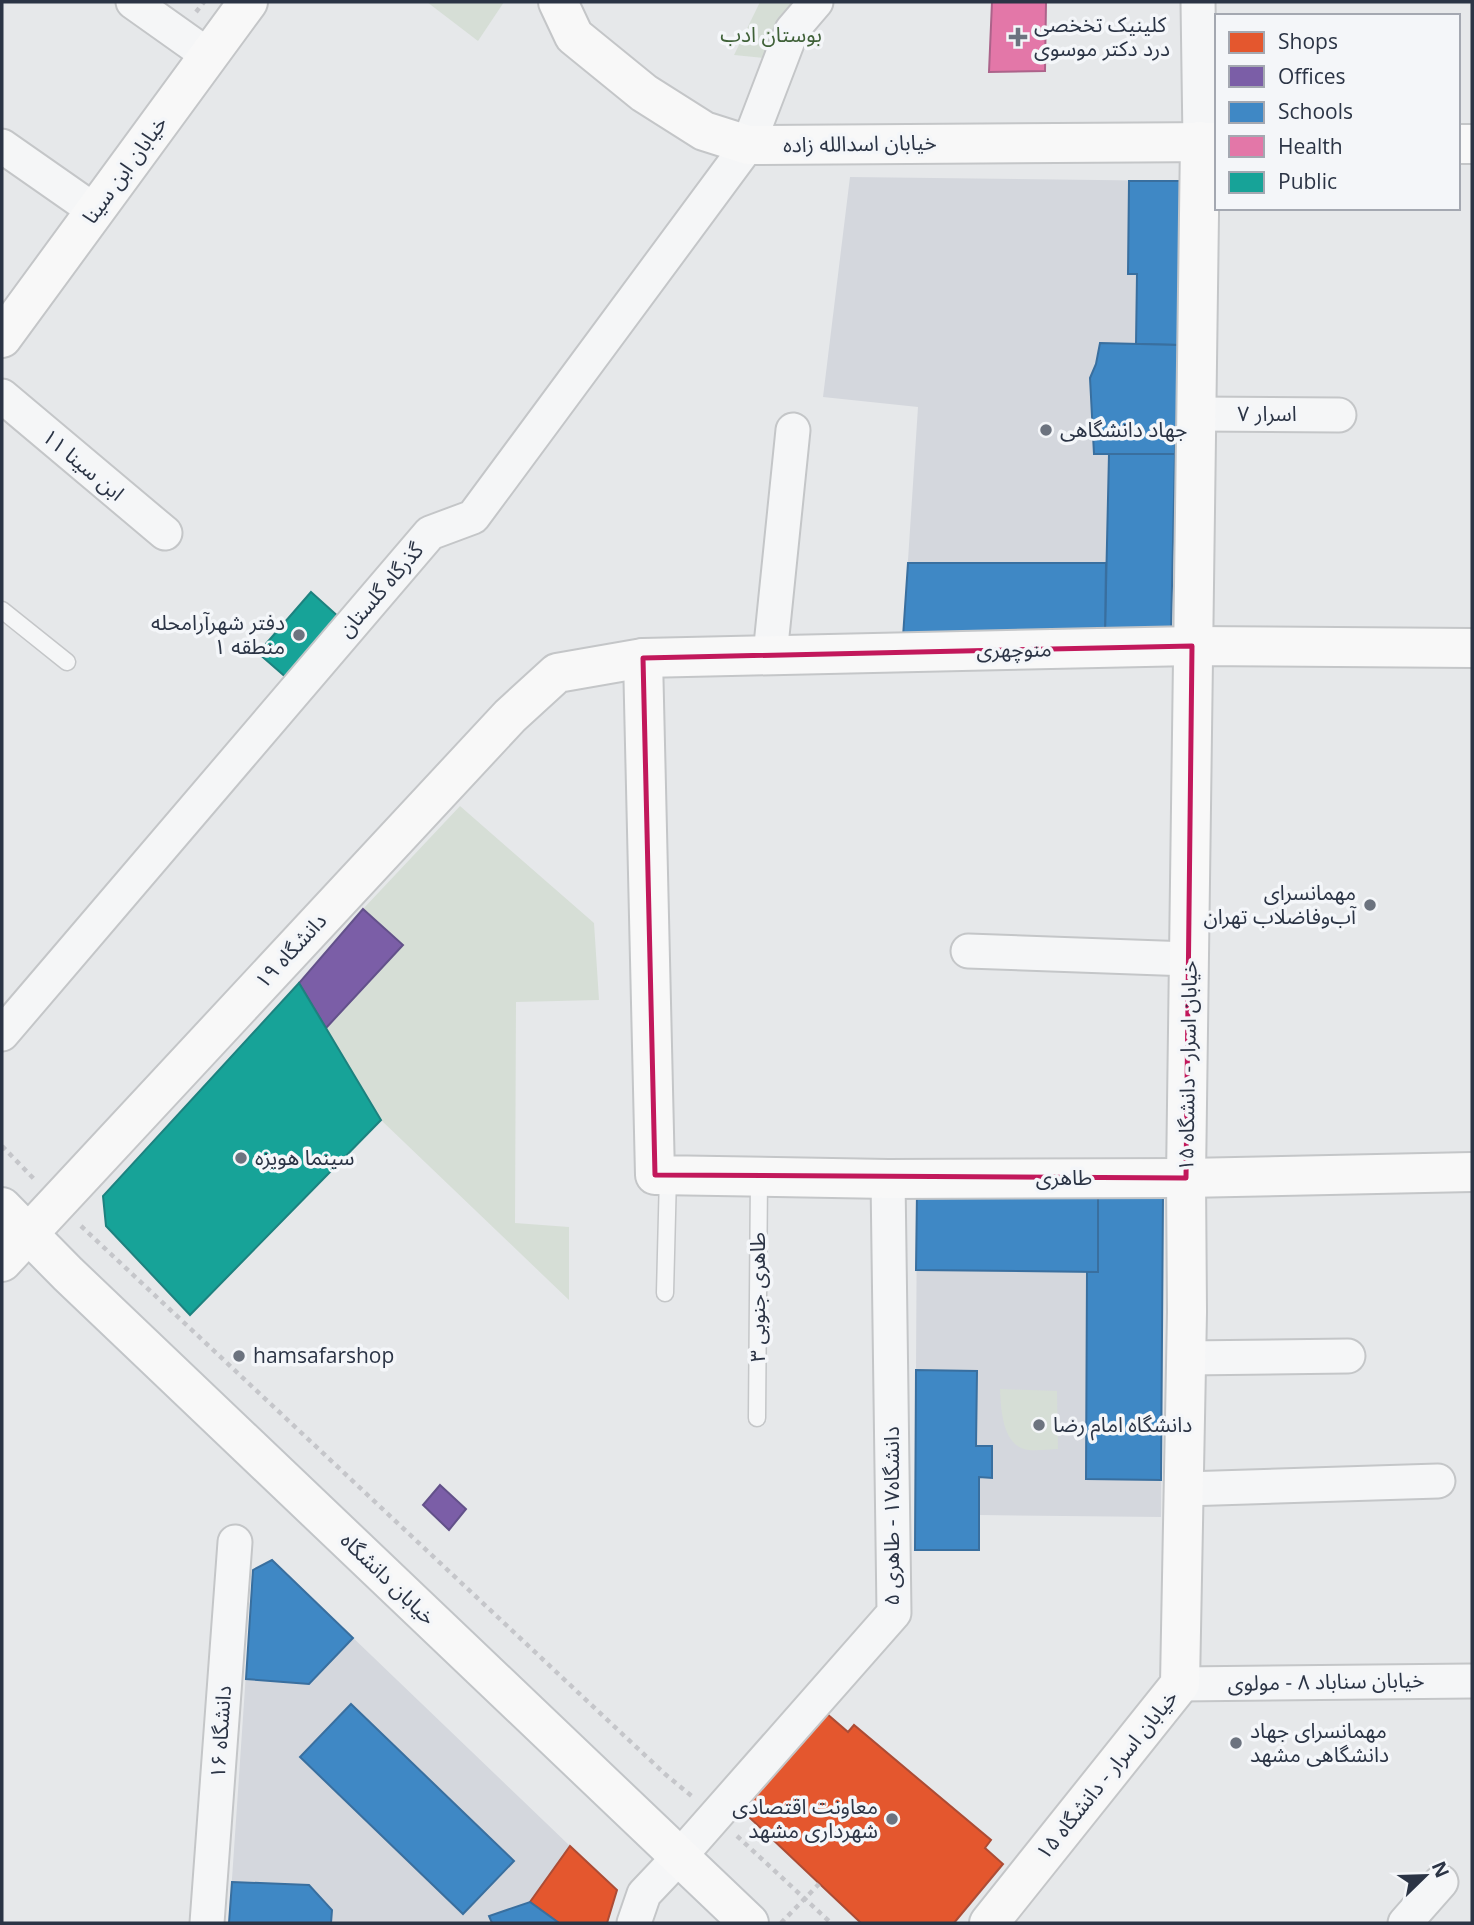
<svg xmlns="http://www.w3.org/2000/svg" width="1474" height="1925" viewBox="0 0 1474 1925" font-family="'Open Sans','Noto Sans Arabic',sans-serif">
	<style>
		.built { fill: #d4d7dd }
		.green { fill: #d6ded6 }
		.shops { fill: #e4572e; stroke: #ac4c35; stroke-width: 2 }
		.offices { fill: #7b5ea7; stroke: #63518a; stroke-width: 2 }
		.schools { fill: #3f88c5; stroke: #396f9f; stroke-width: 2 }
		.health { fill: #e377a8; stroke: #ac638a; stroke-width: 2 }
		.public { fill: #17a398; stroke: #1d827f; stroke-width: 2 }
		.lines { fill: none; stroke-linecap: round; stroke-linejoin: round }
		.lane-casing { stroke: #c4c6c8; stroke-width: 19 }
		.street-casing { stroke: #c4c6c8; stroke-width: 37 }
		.secondary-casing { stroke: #c4c6c8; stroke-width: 42 }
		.primary-casing { stroke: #c2c5c8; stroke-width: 42 }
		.path { stroke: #c5c6ca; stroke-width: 4.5; stroke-dasharray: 5 5; stroke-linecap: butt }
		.lane { stroke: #f5f6f7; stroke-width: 16 }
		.street { stroke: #f5f6f7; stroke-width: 33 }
		.secondary { stroke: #f8f8f8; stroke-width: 38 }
		.primary { stroke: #f8f8f8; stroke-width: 38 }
		.marked { fill: none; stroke: #c2185b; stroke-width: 5; stroke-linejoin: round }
		.poi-dot { fill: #6c737f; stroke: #f4f6f9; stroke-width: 2.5 }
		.labels { text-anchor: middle; stroke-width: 7; stroke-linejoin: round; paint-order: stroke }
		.poi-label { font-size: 21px; fill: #2b3445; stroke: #f4f6f9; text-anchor: start }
		.park-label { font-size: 21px; fill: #3f6138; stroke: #f4f6f9 }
		.street-label { font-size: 21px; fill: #2b3445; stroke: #f4f6f9 }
	</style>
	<rect width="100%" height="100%" fill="#e6e8ea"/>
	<g class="built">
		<polygon points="850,177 1180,181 1179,345 1171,631 903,637 918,407 823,397"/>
		<polygon points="917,1192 1163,1194 1161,1517 979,1515 979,1550 915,1550"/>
		<polygon points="272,1560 570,1846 530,1902 559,1923 229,1923 253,1570"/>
	</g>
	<g class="green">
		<polygon points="427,2 504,2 478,41"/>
		<polygon points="760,2 801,2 792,61 734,55"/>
		<polygon points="460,806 594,923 599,1000 516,1002 515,1223 569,1227 569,1300 381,1120 326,1028 402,945 363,909"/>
		<path d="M1000,1389L1057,1391L1058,1449C1049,1449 1038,1451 1029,1450C1002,1447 1001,1409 1000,1389Z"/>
	</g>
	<g class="shops">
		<polygon points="819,1707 848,1732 854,1725 991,1840 985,1848 1003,1864 954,1923 861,1923 750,1818 747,1804"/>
		<polygon points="570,1846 617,1890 607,1923 559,1923 530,1902"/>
	</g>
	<g class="offices">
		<polygon points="363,909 403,945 326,1028 299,983"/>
		<polygon points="440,1485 466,1509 449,1530 423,1505"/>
	</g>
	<g class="schools">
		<polygon points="1129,181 1180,181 1179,345 1136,344 1137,274 1128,274"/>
		<polygon points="1100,343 1179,345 1175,454 1094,454 1090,378 1096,364"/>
		<polygon points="1109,454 1175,454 1171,631 1105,632"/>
		<polygon points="908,563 1106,563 1105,632 903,637"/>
		<polygon points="917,1192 1098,1194 1098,1272 916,1270"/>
		<polygon points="1098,1194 1163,1194 1161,1480 1086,1479 1087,1272 1098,1272"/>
		<polygon points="916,1370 977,1371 976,1446 992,1446 992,1478 979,1477 979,1550 915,1550"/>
		<polygon points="272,1560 353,1638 309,1684 246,1679 253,1570"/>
		<polygon points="351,1704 514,1861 463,1914 300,1757"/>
		<polygon points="232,1882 309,1885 332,1910 331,1923 229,1923"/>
		<polygon points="530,1902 559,1923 492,1923 489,1916"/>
	</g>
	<polygon class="health" points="992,2 1046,2 1045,71 989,72"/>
	<g class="public">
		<polygon points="311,592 340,618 288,679 258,653"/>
		<polygon points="299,983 381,1120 190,1315 106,1226 103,1196"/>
	</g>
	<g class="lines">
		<g class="lane-casing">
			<g id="lane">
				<polyline points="2,610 67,662"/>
				<polyline points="665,1293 668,1175"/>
				<polyline points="757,1418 759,1176"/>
			</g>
		</g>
		<g class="street-casing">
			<g id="street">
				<polyline points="133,2 209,56"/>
				<polyline points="1198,2 1200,141"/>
				<polyline points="2,146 95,211"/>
				<polyline points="2,396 165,533"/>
				<polyline points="1195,414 1339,415"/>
				<polyline points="770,655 793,430"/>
				<polyline points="968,951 1189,959"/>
				<polyline points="2,1034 430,533 473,517 748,145 792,30 816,2"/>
				<polyline points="1186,1358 1348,1356"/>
				<polyline points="1184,1489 1438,1481"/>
				<polyline points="1180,1684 1472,1681"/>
				<polyline points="207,1923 235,1542"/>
				<polyline points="634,1923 644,1894 680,1856 894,1613 888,1179"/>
				<polyline points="1405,1923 1441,1882"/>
			</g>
		</g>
		<g class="secondary-casing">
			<g id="secondary">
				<polyline points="558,2 574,36 644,93 704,131 748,145 1217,142"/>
				<polyline points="1458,144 1472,144"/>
				<polyline points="2,338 248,2"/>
				<polyline points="643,658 655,1175 888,1179 1186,1178 1472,1172"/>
				<polyline points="2,1262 510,716 557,673 643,658 1192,646 1472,648"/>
				<polyline points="989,1923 1180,1684 1187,1312 1186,1178 1200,141"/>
			</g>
		</g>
		<g class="primary-casing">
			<polyline id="primary" points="2,1207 68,1274 749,1923"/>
		</g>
		<g class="path">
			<polyline points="196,12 204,2"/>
			<polyline points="2,1146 35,1180"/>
			<polyline points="81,1226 665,1774 694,1798"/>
			<polyline points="737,1836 831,1923"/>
			<polyline points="781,1923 819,1884"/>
		</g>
		<use href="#lane" class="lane"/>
		<use href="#street" class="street"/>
		<use href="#secondary" class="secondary"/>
		<use href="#primary" class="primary"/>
	</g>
	<path class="marked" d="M1192,646L1186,1178L655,1175L643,658Z"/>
	<g class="poi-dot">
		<path d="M1014.5 26.5h7v7h7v7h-7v7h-7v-7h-7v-7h7z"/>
		<circle cx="1046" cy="430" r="7"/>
		<circle cx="299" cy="635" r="7"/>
		<circle cx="1370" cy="905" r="7"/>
		<circle cx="241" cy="1158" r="7"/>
		<circle cx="239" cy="1356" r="7"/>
		<circle cx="1039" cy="1425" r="7"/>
		<circle cx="1236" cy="1743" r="7"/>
		<circle cx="892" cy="1819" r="7"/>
	</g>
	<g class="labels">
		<g class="poi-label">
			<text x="1034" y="32">کلینیک تخخصی<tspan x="1034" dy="24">درد دکتر موسوی</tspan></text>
			<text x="1060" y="437">جهاد دانشگاهی</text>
			<text x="285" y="630" text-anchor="end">دفتر شهرآرامحله<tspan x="285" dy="24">منطقه ۱</tspan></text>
			<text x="1356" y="900" text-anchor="end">مهمانسرای<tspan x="1356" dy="24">آب‌و‌فاضلاب تهران</tspan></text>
			<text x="255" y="1165">سینما هویزه</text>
			<text x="253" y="1363">hamsafarshop</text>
			<text x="1053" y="1432">دانشگاه امام رضا</text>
			<text x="1250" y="1738">مهمانسرای جهاد<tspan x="1250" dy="24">دانشگاهی مشهد</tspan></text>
			<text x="878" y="1814" text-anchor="end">معاونت اقتصادی<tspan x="878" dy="24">شهرداری مشهد</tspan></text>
		</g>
		<g class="park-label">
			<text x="771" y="42">بوستان ادب</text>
		</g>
		<g class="street-label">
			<text transform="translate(860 144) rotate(-1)" y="7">خیابان اسدالله زاده</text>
			<text transform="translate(125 170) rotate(-54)" y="7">خیابان ابن سینا</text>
			<text x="1267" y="421">اسرار ۷</text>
			<text transform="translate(83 465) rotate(40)" y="7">ابن سینا ۱۱</text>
			<text transform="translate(381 590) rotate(-49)" y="7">گذرگاه گلستان</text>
			<text transform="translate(1014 650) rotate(-1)" y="7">منوچهری</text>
			<text transform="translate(291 951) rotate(-47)" y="7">دانشگاه ۱۹</text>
			<text transform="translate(1188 1066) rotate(-89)" y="7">خیابان اسرار - دانشگاه ۱۵</text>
			<text x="1064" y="1185">طاهری</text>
			<text transform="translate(758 1297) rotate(-90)" y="7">طاهری جنوبی ۳</text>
			<text transform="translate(892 1516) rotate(-90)" y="7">دانشگاه۱۷ - طاهری ۵</text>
			<text transform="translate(388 1579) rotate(44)" y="7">خیابان دانشگاه</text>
			<text transform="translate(1326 1682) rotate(-1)" y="7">خیابان سناباد ۸ - مولوی</text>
			<text transform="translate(221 1732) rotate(-86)" y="7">دانشگاه ۱۶</text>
			<text transform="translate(1107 1775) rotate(-51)" y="7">خیابان اسرار - دانشگاه ۱۵</text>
		</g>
	</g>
	<rect width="1474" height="1925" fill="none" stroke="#2b3445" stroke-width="7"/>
	<rect x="1215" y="14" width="245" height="196" fill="#f4f6f9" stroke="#a4a8b1" stroke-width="2"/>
	<rect x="1229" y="32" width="35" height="21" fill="#e4572e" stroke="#a4a8b1" stroke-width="2"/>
	<text x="1278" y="49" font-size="21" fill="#2b3445">Shops</text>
	<rect x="1229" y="66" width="35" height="21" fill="#7b5ea7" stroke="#a4a8b1" stroke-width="2"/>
	<text x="1278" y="84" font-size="21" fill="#2b3445">Offices</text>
	<rect x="1229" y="102" width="35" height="21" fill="#3f88c5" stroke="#a4a8b1" stroke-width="2"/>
	<text x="1278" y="119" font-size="21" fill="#2b3445">Schools</text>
	<rect x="1229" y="136" width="35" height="21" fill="#e377a8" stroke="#a4a8b1" stroke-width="2"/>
	<text x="1278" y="154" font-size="21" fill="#2b3445">Health</text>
	<rect x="1229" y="172" width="35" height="21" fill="#17a398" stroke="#a4a8b1" stroke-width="2"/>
	<text x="1278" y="189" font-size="21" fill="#2b3445">Public</text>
	<g transform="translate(1425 1876) rotate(67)" stroke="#f4f6f9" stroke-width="5" paint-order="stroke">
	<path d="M0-5L12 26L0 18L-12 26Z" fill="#2b3445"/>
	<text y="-10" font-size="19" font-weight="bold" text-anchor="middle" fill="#2b3445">N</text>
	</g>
</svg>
